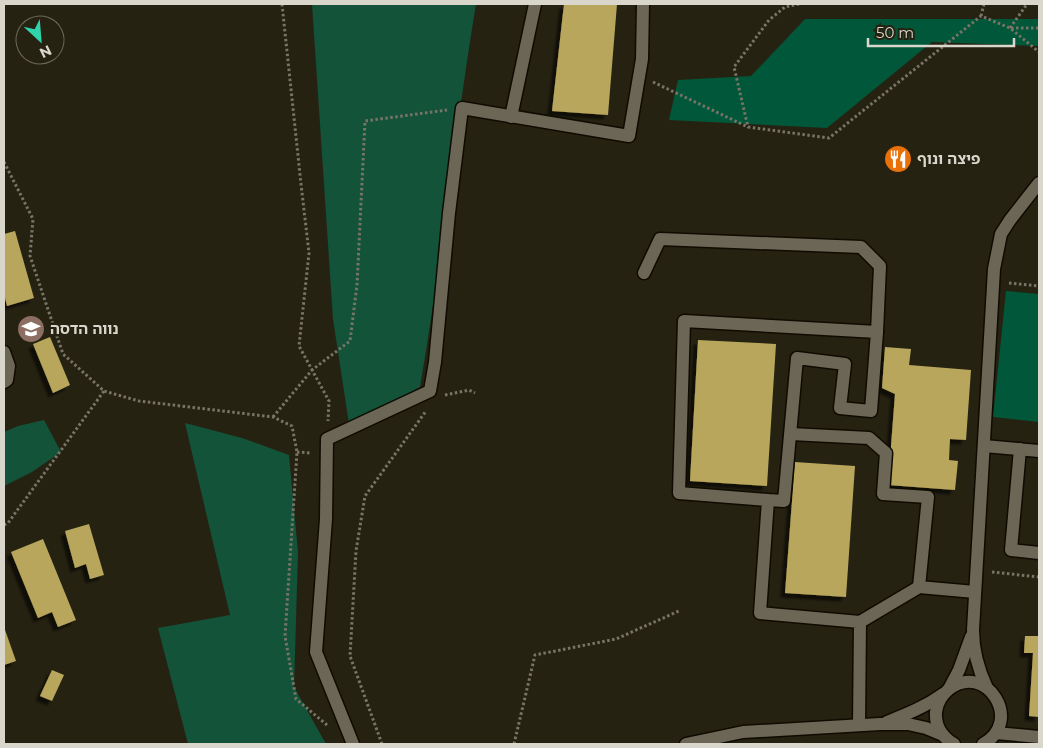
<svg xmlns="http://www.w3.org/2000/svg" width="1043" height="748" viewBox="0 0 1043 748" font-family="Montserrat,'Noto Sans Hebrew',sans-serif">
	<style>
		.green { fill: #015739 }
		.forest { fill: #135339 }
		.building { fill: #b8a65c; filter: url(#shadow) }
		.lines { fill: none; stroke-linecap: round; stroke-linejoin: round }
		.minor-casing { stroke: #0f0b01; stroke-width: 15 }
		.path { stroke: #787467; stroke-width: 3; stroke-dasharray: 2.5 2.5; stroke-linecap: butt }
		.minor { stroke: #6b6655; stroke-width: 12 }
		.labels { text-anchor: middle; stroke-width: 5; stroke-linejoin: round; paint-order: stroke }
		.poi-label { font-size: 15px; font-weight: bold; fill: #d9d6cc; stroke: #262212; text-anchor: start }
	</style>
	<defs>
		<filter id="shadow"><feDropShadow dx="-4.5" dy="4.5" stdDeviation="1" flood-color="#0009"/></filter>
	</defs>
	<rect width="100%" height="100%" fill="#262212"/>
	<g class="green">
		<polygon points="805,19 1039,19 1039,46 932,42 827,128 669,120 678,80 751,76"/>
		<polygon points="1006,291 1039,294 1039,422 993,417"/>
	</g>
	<g class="forest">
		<path d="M312,4H476C455,131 442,260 420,387L349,424L333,319Z"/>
		<polygon points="44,420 61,452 32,472 4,486 4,432 18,426"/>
		<polygon points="185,423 242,438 289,455 298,552 294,687 326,744 188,744 158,628 230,615"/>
	</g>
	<g class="building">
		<polygon points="564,4 617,4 608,115 552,111"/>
		<polygon points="15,231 34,298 7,306 4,294 4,234"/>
		<polygon points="50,337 70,385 53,393 33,344"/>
		<polygon points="698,340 776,344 767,486 690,481"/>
		<polygon points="885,347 911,349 909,365 971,370 966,440 950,439 949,460 958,461 955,490 888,485 895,394 882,388"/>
		<polygon points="795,462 855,466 846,597 785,593"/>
		<polygon points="89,524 104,575 90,579 86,564 75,568 65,531"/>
		<polygon points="43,539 76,620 58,627 52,612 38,618 11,552"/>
		<polygon points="4,627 16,661 4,665"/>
		<polygon points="1025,636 1039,636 1039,717 1029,716 1033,653 1024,653"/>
		<polygon points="52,670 64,675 52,701 40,696"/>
	</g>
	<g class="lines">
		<g class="minor-casing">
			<g id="minor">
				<polyline points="511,117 535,4"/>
				<polyline points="644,273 660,239 861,247 880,266 877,332"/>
				<polyline points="4,352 9,366 7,380 4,382"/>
				<polyline points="791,434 869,438 886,453 883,494 928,497 919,587 975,592"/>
				<polyline points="984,446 1039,451"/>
				<polyline points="1020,449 1011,550 1039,553"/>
				<polyline points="768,500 784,501 797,358 845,364 840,408 871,411 877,332 684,321 679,493 768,500 760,613 860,622 859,725"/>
				<polyline points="860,622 919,587"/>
				<path d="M987,688C978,669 973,651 973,630L994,269L1001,234L1010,220L1039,183"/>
				<polyline points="949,689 959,670 971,637"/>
				<path d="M887,722C907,714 925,707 943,694"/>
				<polyline points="996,733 1039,737"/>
				<polyline points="353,744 316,652 326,519 327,439 430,391 435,362 449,213 462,108 629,136 642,59 643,4"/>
				<polyline points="686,744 743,732 880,724 908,724 926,728 943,735"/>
				<path d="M954,744C942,737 935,726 936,712C937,703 942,695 949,689C985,661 1025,721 983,744"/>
			</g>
		</g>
		<g class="path">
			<polyline points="282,4 301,184 309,253 299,346 329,401 328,421"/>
			<polyline points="799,4 785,7 769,20 734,67 748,127 829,138 981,16 1010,28 1039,52"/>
			<polyline points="981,16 984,4"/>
			<polyline points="1010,28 1027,4"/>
			<polyline points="1011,28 1039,28"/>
			<polyline points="653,82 748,127"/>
			<polyline points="4,162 33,219 30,256 63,354 104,391 139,401 273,417 292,426 297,452 285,636 296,699 327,725"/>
			<polyline points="1009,283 1039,286"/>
			<polyline points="445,395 469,390 475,393"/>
			<polyline points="273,417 312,370 350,341 357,285 365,121 447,110"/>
			<polyline points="297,452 311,453"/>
			<polyline points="4,525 8,523 104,391"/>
			<polyline points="992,572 1039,577"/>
			<polyline points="382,744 350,656 356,551 365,496 426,411"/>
			<polyline points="514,744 535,655 616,639 679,611"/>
		</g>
		<use href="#minor" class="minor"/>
	</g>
	<defs>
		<g id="restaurant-disc" transform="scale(1.4375)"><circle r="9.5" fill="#e8710a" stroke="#262212"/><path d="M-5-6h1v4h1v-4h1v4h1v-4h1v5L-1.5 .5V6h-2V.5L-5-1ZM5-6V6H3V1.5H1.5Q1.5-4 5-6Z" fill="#fff"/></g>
		<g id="school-disc" transform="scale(1.4375)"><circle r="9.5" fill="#8d6e63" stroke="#262212"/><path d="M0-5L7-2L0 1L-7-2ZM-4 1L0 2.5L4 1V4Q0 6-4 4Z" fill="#fff"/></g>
	</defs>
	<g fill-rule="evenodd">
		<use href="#restaurant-disc" x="898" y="159"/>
		<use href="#school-disc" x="31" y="329"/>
	</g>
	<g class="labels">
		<g class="poi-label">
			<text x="917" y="164">פיצה ונוף</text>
			<text x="50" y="334">נווה הדסה</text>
		</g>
	</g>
	<rect width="1043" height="748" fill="none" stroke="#d9d6cc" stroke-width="10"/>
	<g transform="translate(40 40) rotate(154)"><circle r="24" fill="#262212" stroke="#6e6a5c"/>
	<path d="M0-4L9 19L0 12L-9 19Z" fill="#2fd4aa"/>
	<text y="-8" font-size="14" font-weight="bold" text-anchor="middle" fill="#d9d6cc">N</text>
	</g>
	<path d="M868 38v8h146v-8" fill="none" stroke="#d9d6cc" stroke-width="2.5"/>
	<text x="876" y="38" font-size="15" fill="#d9d6cc" stroke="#262212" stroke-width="4" paint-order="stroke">50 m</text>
</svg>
